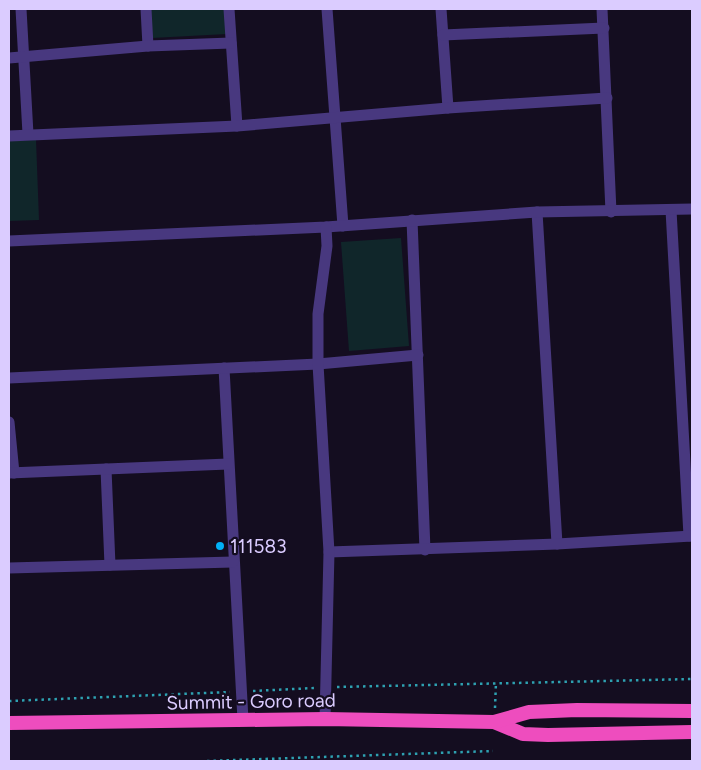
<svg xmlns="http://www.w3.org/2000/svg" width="701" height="770" viewBox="0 0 701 770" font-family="Figtree,sans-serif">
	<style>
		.grass { fill: #10262a }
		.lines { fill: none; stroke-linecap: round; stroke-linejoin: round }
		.path { stroke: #2ea1b1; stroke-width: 2.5; stroke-dasharray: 2.5 4; stroke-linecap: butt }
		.minor { stroke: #48387f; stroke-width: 11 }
		.trunk { stroke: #ee4dbe; stroke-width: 14 }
		.poi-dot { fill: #01b0f6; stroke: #140d20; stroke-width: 2 }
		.labels { text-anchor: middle; stroke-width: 4.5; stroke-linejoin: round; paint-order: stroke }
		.poi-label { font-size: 19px; fill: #dbccff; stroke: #140d20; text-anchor: start }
		.street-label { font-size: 19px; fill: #dbccff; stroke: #140d20 }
	</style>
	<rect width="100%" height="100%" fill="#140d20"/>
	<g class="grass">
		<polygon points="150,9 226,9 227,34 152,38"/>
		<polygon points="36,140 39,220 9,221 9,141"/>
		<polygon points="401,238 409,346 349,351 341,242"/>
	</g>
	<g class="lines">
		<g class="path">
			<polyline points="337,687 692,679"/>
			<polyline points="253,691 314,688"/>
			<polyline points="9,701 230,692"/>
			<polyline points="495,708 496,682"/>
			<polyline points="207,761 493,751"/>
		</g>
		<g class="minor">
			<polyline points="21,9 28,134"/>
			<polyline points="146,9 148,46"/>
			<polyline points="229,9 237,126"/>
			<polyline points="327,9 343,226"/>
			<polyline points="441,9 448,108"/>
			<polyline points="602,9 611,212"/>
			<polyline points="443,35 604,28"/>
			<polyline points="9,58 148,46 231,43"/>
			<polyline points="9,136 237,126 448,108 607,98"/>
			<polyline points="671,210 689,536"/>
			<polyline points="537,212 557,544"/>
			<polyline points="412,220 425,550"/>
			<polyline points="9,241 326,227 537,212 692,209"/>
			<polyline points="224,368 243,720"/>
			<polyline points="9,378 318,364 418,355"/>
			<polyline points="9,422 14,473"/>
			<polyline points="106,469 110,565"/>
			<polyline points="9,473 228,464"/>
			<polyline points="329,552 557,544 692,536"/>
			<polyline points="9,568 233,562"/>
			<polyline points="325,719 329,552 318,364 318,314 327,246 326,227"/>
		</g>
		<g class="trunk">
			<polyline points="494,722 523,734 548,735 692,732"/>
			<polyline points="9,723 325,719 494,722 529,712 577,710 692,711"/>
		</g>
	</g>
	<circle class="poi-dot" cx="220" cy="546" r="5"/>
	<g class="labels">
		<g class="poi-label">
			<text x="230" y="553">111583</text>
		</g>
		<g class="street-label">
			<text transform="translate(251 701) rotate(-1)" y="7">Summit - Goro road</text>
		</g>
	</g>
	<rect width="701" height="770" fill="none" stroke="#dbccff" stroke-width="20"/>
</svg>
